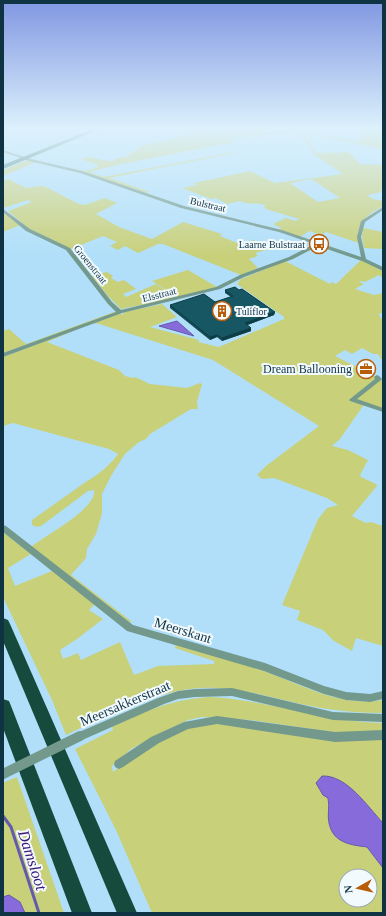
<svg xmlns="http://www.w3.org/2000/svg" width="386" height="916" viewBox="0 0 386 916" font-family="'Times New Roman',serif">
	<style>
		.green { fill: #c8d07a; fill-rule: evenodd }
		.water { fill: #886bda; stroke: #645aad }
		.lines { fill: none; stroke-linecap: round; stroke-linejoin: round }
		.stream { stroke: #645aad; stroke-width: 3 }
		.street { fill: #73998d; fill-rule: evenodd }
		.secondary { fill: #3f7a69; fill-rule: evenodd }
		.highway { fill: #154a3d; fill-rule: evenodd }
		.street-bridge { stroke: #73998d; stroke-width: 10 }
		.wall { fill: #134b55 }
		.shaded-wall { fill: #0f3d45 }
		.building { fill: #165763; stroke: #0f3d45 }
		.labels { text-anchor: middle; stroke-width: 4; stroke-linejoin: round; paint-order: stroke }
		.far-street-label { font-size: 10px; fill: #103344; stroke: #f2fafe }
		.far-poi-label { font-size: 10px; fill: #103344; stroke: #f2fafe; text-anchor: end }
		.poi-label { font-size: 12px; fill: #103344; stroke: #f2fafe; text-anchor: end }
		.near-street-label { font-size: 14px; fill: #103344; stroke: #f2fafe }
		.near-water-label { font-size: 16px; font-style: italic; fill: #3d177c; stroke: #f2fafe }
	</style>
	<rect width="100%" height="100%" fill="#b1dff9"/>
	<g class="green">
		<path d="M173,127L219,134L216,127H296L263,134V137L260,138L257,135L233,138L231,145L224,144L121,164L89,172L104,177L234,152L235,153L109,178L149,192L147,193L69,168L85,171L97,168L98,165L81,159C92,154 104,164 117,160L113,159L128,156L130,153L139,149L137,147L195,134Z"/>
		<path d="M299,127L319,135L359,141L362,127L383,128V149H377L374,147L303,133L316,153L349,152L360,164L383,165V189H380L382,192L367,195L373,199L383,201V206C367,215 355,223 359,243L326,232L321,235L309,231L300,237L279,230L281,228L273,224L286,218L296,221L299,219L266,209L264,207L266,206C257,201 250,206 240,201L227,204L216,198L211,199L182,188L197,185L194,183L250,171L275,183L343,174L315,155L297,129ZM311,179L340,198L318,202L290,183Z"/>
		<polygon points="28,160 36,162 3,176 3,170"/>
		<polygon points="8,179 26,188 40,186 46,187 79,204 85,205 105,198 117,203 96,214 119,227 152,239 183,222 222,234 220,236 242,245 253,240 269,249 255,253 258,256 249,259 258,268 241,275 163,244 158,244 138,253 125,246 118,250 110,246 117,242 103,236 71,249 28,228 8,211 32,202 28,200 3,208 3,181"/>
		<polygon points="3,211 20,225 3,232"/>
		<polygon points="363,228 383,232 383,249 364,248 362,236"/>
		<path d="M361,260L383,271V278L379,275L365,282L361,281L359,282L364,284L355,289L374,295L383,293V313H380L379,315L383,321V362L378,354H373L362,348L352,354L345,350L335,356L383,380V409L361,402L363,406L340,439L332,446L348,450L368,460L360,475L361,477L376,484L377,486L352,516L366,523L371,522L383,526V646L356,638L352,651L334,641L323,630L297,620L300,611L282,605L318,519L327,508L338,505L327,498L274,478L262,479L257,475L266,466L319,426L213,360L99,324L92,323L47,342L119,370L125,376L133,378L135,377L150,384L187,388L200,383L202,384L197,402L198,409H191L150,434L146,439L139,442L125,454L111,476L102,494V513L96,534L87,549L86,558L71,575L131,621L130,623L31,547C44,536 97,509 94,490L88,491L41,526L37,527L32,525V520L87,481C96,477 112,463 118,454L109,449L13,423L3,426V357L120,313L122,315L125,312L162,304L177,317L150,327L199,340L198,342L219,347L284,319V317L237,284L241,279L285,261L330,284L332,282L336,284Z"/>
		<polygon points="188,270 217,287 178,298 152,281"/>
		<polygon points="107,272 113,276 111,278 118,282 124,280 136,289 123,294 126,297 156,284 176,298 121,309 107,295 92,276"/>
		<polygon points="114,312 116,313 3,353 3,331 9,329 26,344"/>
		<path d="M3,532L31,554L8,568L15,586L52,571L95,604L89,610L103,619L77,639L60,650L63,659L78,653L81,660L120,642L134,675L158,666L214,664V661L175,648L176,644C205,652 233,660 261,670C301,684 340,708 383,700V713C355,713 328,710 301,704C268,697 236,686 202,688C168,689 138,704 108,717L107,715L66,735L52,700L3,597Z"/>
		<path d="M210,697C269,700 324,722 383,723V732L347,734L250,720L202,717L188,720L131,749L112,766L113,772L130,759L183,729L219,723L383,738V823L350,788L328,798L330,805L329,824L361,846L367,847L383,868V913H152L116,830L75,749L113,730L112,727C144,711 174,699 210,697ZM346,876H370V900H346Z"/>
		<polygon points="17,777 64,913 25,913 20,902 3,897 3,783"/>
	</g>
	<g class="water">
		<polygon points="177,321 194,336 159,326"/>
		<path d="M322,776C347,775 367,806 383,823V868L367,847C351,845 333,843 329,823C327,815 330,807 328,798L323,795L316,783Z"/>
		<polygon points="9,895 20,902 25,913 3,913 3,897"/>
	</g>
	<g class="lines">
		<polyline class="stream" points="3,816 11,827 39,913"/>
		<g class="street">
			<polygon points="295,127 300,127 294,131 265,135 263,134 293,129"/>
			<polygon points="3,150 31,159 82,171 184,206 282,230 361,257 357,237 361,221 383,207 383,210 365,222 361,237 366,259 383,267 383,271 362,261 318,246 293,259 244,277 220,289 122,313 3,357 3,353 116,312 108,304 66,250 26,231 3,212 3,209 30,229 70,248 112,302 121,310 216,287 240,275 289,257 314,244 279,232 181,208 80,173 29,161 3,152"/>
			<polygon points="377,375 379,376 382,379 381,380 357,399 383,408 383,412 350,401 349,400 350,399 375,379 374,377"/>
			<polygon points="3,525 6,526 133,625 265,663 324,686 346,692 370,694 383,691 383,699 370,702 346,700 324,694 264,671 127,631 3,532"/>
			<polygon points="232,688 333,712 383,714 383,722 333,720 232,696 195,697 178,699 164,704 80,741 77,739 75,736 77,733 158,698 178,691 195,689"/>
			<polygon points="217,716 335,732 383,730 383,740 335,742 217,724 188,729 159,743 123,767 119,769 115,767 114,764 115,761 151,737 184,722"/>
		</g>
		<polygon class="secondary" points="98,127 105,127 3,169 3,165"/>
		<g class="highway">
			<polygon points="3,618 8,620 10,624 137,913 117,913 3,641"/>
			<polygon points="3,699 9,701 11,706 92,913 72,913 3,728"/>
		</g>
		<polyline class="street-bridge" points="3,774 80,736"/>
	</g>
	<polygon class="wall" points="225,290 275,312 274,315 247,325 251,331 222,341 217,337 210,340 170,308 170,305 215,302 231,297 225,293"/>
	<g class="shaded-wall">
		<polygon points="275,312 274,315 245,326 245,323"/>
		<polygon points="251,328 251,331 222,341 222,338"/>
		<polygon points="217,335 217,337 210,340 210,337"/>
	</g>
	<polygon class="building" points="235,287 239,290 242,289 275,312 245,323 251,328 222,338 217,335 210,337 170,305 204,294 215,302 233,296 225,290"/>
	<linearGradient id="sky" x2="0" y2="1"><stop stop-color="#8197e2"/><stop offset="0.5" stop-color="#dcf1fc"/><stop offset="1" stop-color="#dcf1fc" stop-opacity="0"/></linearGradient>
	<rect width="386" height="256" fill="url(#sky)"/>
	<defs>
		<g id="bus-ring" transform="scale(1)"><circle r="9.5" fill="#f2fafe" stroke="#b95c08" stroke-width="1.5"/><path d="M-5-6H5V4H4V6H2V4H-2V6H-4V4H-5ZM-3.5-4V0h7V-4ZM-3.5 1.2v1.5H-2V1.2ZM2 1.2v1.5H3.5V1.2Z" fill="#b95c08"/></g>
		<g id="building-ring" transform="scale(1)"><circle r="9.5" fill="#f2fafe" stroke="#b95c08" stroke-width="1.5"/><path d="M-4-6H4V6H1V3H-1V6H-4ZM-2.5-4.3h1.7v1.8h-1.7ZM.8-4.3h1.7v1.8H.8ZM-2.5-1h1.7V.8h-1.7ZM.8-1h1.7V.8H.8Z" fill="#b95c08"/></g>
		<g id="office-ring" transform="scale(1)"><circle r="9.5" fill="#f2fafe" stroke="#b95c08" stroke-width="1.5"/><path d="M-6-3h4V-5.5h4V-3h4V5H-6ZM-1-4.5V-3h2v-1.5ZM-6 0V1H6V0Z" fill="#b95c08"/></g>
	</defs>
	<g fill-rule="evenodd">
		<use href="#bus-ring" x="319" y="244"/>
		<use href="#building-ring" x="222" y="311"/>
		<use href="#office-ring" x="366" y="369"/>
	</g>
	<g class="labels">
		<g class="far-street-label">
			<text transform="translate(208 204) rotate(13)" y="4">Bulstraat</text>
			<text transform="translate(91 264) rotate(51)" y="4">Groenstraat</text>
			<text transform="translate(159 294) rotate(-14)" y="4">Elsstraat</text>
		</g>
		<g class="far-poi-label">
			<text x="305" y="248">Laarne Bulstraat</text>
			<text x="236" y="315" text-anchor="start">Tuliflor</text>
		</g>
		<g class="poi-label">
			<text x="352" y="373">Dream Ballooning</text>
		</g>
		<g class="near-street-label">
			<text transform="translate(183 630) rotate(17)" y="5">Meerskant</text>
			<text transform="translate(125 703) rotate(-23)" y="5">Meersakkerstraat</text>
		</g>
		<g class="near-water-label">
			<text transform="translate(33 860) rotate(72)" y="6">Damsloot</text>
		</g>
	</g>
	<rect width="386" height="916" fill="none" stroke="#103344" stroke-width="8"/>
	<g transform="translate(358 888) rotate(262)"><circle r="19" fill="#f2fafe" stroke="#98aab4"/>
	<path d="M0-3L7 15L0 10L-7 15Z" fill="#b95c08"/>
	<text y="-6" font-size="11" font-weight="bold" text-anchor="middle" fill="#103344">N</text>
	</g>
</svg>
